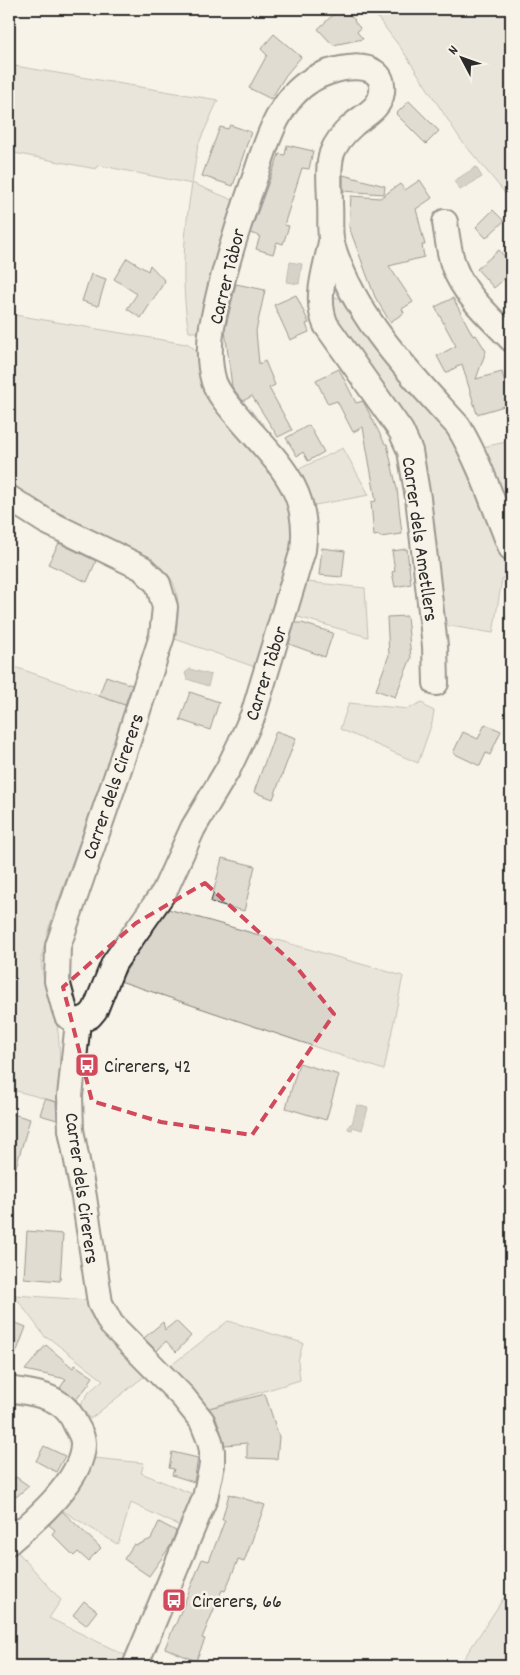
<svg xmlns="http://www.w3.org/2000/svg" width="520" height="1675" viewBox="0 0 520 1675" font-family="Dekko,sans-serif">
	<style>
		.green { fill: #dad6cc; stroke: #82807c }
		.water { fill: #afaca4; stroke: #7a7874 }
		.building { fill: #c4c1b9; stroke: #2b2b2b }
		.lines { fill: none; stroke-linecap: round; stroke-linejoin: round }
		.street-casing { stroke: #2b2b2b; stroke-width: 28 }
		.street { stroke: #f7f3e8; stroke-width: 24 }
		.marked { fill: none; stroke: #d1495b; stroke-width: 4; stroke-dasharray: 10 6; stroke-linejoin: round }
		.labels { text-anchor: middle; stroke-width: 5; stroke-linejoin: round; paint-order: stroke }
		.street-label { font-size: 20px; fill: #2b2b2b; stroke: #f7f3e8 }
		.poi-label { font-size: 20px; fill: #2b2b2b; stroke: #f7f3e8; text-anchor: start }
	</style>
	<rect width="100%" height="100%" fill="#f7f3e8"/>
	<filter id="ink" filterUnits="userSpaceOnUse"><feTurbulence type="fractalNoise" baseFrequency=".02" numOctaves="2"/><feDisplacementMap in="SourceGraphic" scale="10" xChannelSelector="R" yChannelSelector="G"/><feConvolveMatrix kernelMatrix="1 2 1 2 8 2 1 2 1" color-interpolation-filters="sRGB"/></filter>
	<g filter="url(#ink)">
		<g class="green">
			<polygon points="371,9 511,9 511,200 461,140 403,51"/>
			<path d="M9,65L218,100L198,145L192,183L235,201L201,332H189C180,283 184,232 192,184L98,165L96,169L9,152Z"/>
			<polygon points="337,297 339,298 376,351 456,442 461,452 497,544 510,568 502,579 493,633 444,625 423,459 338,322 332,306 332,300"/>
			<path d="M9,314L186,344L187,343L199,353L256,454L281,485L294,515L292,560L255,667L175,639C178,620 182,592 169,576C161,566 136,554 124,548C85,527 44,509 9,481Z"/>
			<polygon points="511,441 511,523 489,457 483,447"/>
			<polygon points="343,448 369,495 315,505 302,476 297,470"/>
			<polygon points="307,582 365,588 368,637 295,616"/>
			<path d="M9,665L128,706L49,927C46,940 40,956 42,969C44,988 54,1006 57,1025C61,1050 60,1077 58,1102L9,1089Z"/>
			<polygon points="422,702 426,707 434,711 432,723 418,763 340,729 349,703 408,709"/>
			<polygon points="168,909 403,976 384,1070 120,981 152,928"/>
			<polygon points="14,1295 89,1300 97,1324 105,1334 146,1375 90,1419 80,1405 90,1391 103,1380 49,1338 46,1338"/>
			<polygon points="228,1321 303,1343 298,1361 300,1380 206,1409 169,1367"/>
			<polygon points="93,1458 144,1463 141,1473 195,1495 182,1527 131,1503 119,1541 117,1544 60,1509"/>
			<polygon points="16,1550 61,1600 49,1618 127,1656 121,1666 9,1666 9,1556"/>
			<polygon points="511,1587 511,1666 459,1666"/>
		</g>
		<g class="water">
			<polygon points="476,167 482,177 460,190 454,181"/>
			<polygon points="290,262 302,264 299,284 287,282"/>
			<polygon points="190,669 211,675 208,686 187,679 185,673"/>
			<polygon points="357,1105 368,1108 362,1130 353,1127 352,1130 348,1129 350,1124 352,1124"/>
		</g>
		<g class="building">
			<polygon points="339,9 343,9 355,20 354,21 360,28 357,32 363,39 333,45 318,29"/>
			<polygon points="274,34 301,57 286,75 271,99 249,88 267,55 261,49"/>
			<polygon points="409,101 439,131 426,144 396,114"/>
			<polygon points="230,125 251,132 233,186 202,176 220,127 228,129"/>
			<polygon points="287,145 313,151 309,169 302,168 284,225 289,226 283,244 277,242 273,254 256,249 260,236 250,233 279,154 285,155"/>
			<polygon points="343,175 385,186 384,194 343,191"/>
			<polygon points="420,180 432,198 416,209 425,245 422,245 424,257 389,266 413,302 402,309 404,313 390,322 375,297 349,227 351,196 380,198 400,184 405,190"/>
			<polygon points="493,210 504,221 486,238 476,227"/>
			<polygon points="499,250 511,264 511,273 494,288 477,269"/>
			<polygon points="127,258 148,271 150,265 165,281 141,318 127,309 137,294 114,279"/>
			<polygon points="91,274 106,279 98,306 82,301"/>
			<polygon points="236,284 265,290 256,331 259,364 265,361 275,385 269,388 292,430 278,437 252,396 243,401 232,387 225,330"/>
			<polygon points="296,295 309,323 306,324 309,332 290,340 274,305"/>
			<polygon points="453,298 473,336 476,335 486,351 476,379 502,372 511,404 477,414 462,364 446,373 437,356 456,346 435,307"/>
			<polygon points="339,369 356,403 363,401 385,444 387,444 397,489 402,534 380,537 379,535 374,536 371,502 376,501 363,427 353,432 337,401 328,404 316,380"/>
			<polygon points="309,425 324,452 308,461 303,452 297,456 286,438"/>
			<polygon points="59,543 96,561 87,582 48,564"/>
			<polygon points="322,548 345,551 342,577 319,575"/>
			<polygon points="407,549 411,584 395,587 392,572 395,571 392,551"/>
			<polygon points="407,616 411,658 395,697 376,690 389,655 387,617"/>
			<polygon points="295,623 302,623 333,633 325,657 289,644"/>
			<polygon points="106,676 132,685 125,705 99,696"/>
			<polygon points="190,692 219,702 210,730 180,720"/>
			<polygon points="485,724 501,731 490,755 486,753 480,766 453,753 463,732 478,739"/>
			<polygon points="276,731 296,738 273,799 254,792"/>
			<polygon points="222,858 255,866 244,911 211,902"/>
			<polygon points="299,1063 339,1075 326,1120 286,1108"/>
			<polygon points="45,1099 56,1102 57,1120 40,1115"/>
			<polygon points="9,1113 30,1119 13,1177 9,1177"/>
			<polygon points="27,1231 63,1234 60,1281 24,1278"/>
			<polygon points="9,1320 26,1327 10,1369 9,1369"/>
			<polygon points="176,1321 191,1336 176,1352 166,1341 157,1351 144,1338 163,1322 165,1330"/>
			<polygon points="46,1345 73,1368 75,1365 93,1377 89,1383 90,1384 89,1384 76,1400 60,1388 66,1379 25,1370"/>
			<polygon points="265,1394 279,1437 277,1459 247,1458 247,1443 225,1445 215,1416 209,1408"/>
			<polygon points="44,1446 65,1456 56,1472 36,1461"/>
			<polygon points="172,1452 198,1458 194,1482 172,1475 174,1469 169,1468"/>
			<polygon points="16,1477 29,1486 16,1497 9,1489 9,1484"/>
			<polygon points="229,1494 265,1505 244,1562 238,1560 225,1591 222,1590 202,1638 205,1639 196,1661 165,1648 174,1626 175,1626 202,1559 209,1561 225,1520 222,1520"/>
			<polygon points="62,1511 101,1548 88,1561 78,1552 74,1556 52,1534 55,1530 49,1525"/>
			<polygon points="159,1522 176,1531 171,1545 149,1576 124,1559 134,1544 137,1545 151,1539"/>
			<polygon points="84,1601 97,1611 86,1625 73,1615"/>
		</g>
		<g class="lines">
			<g class="street-casing">
				<g id="street">
					<path d="M445,222C447,237 449,253 454,267C465,296 490,317 511,339"/>
					<path d="M331,242C326,269 314,298 326,325L401,431L410,451L418,498L435,646L436,683"/>
					<polyline points="9,498 47,522 142,568 158,584 165,607 162,636 118,772 58,946 57,981 64,1007 67,1016 78,1022"/>
					<path d="M78,1022L90,1016L95,1010L114,963L164,892L193,828L228,769L240,744L253,715L303,550C311,489 276,461 240,419C231,408 219,396 214,382C209,365 209,344 212,326C221,277 237,228 254,180C261,160 267,138 277,119C285,104 295,90 310,81C328,68 386,54 382,92C380,109 364,115 353,125C344,133 336,142 332,153C327,169 330,188 330,204C331,216 329,232 332,244C354,317 409,372 458,426C481,464 494,507 511,548"/>
					<polyline points="78,1022 70,1096 71,1130 84,1197 100,1303 111,1324 183,1397 202,1421 210,1441 212,1451 212,1465 205,1498 135,1666"/>
					<path d="M9,1389C24,1392 43,1393 57,1402C66,1407 72,1415 76,1425C79,1430 83,1437 83,1443C84,1479 34,1521 9,1542"/>
				</g>
			</g>
			<use href="#street" class="street"/>
		</g>
	</g>
	<path d="M0 0H520V1675H0ZM205,883L295,965L334,1014L252,1135L161,1122L92,1101L63,987L136,923Z" fill="#f7f3e8" fill-opacity=".55" fill-rule="evenodd"/>
	<path class="marked" d="M205,883L295,965L334,1014L252,1135L161,1122L92,1101L63,987L136,923Z"/>
	<defs>
		<g id="bus-square" transform="scale(1.25)"><rect x="-9" y="-9" width="18" height="18" rx="4" fill="#d1495b" stroke="#f7f3e8"/><path d="M-5-6H5V4H4V6H2V4H-2V6H-4V4H-5ZM-3.5-4V0h7V-4ZM-3.5 1.2v1.5H-2V1.2ZM2 1.2v1.5H3.5V1.2Z" fill="#fff"/></g>
	</defs>
	<g fill-rule="evenodd">
		<use href="#bus-square" x="87" y="1065"/>
		<use href="#bus-square" x="174" y="1600"/>
	</g>
	<g class="labels">
		<g class="street-label">
			<text transform="translate(226 276) rotate(-76)" y="7">Carrer Tàbor</text>
			<text transform="translate(421 539) rotate(82)" y="7">Carrer dels Ametllers</text>
			<text transform="translate(265 673) rotate(-72)" y="7">Carrer Tàbor</text>
			<text transform="translate(112 786) rotate(-71)" y="7">Carrer dels Cirerers</text>
			<text transform="translate(83 1188) rotate(82)" y="7">Carrer dels Cirerers</text>
		</g>
		<g class="poi-label">
			<text x="104" y="1072">Cirerers, 42</text>
			<text x="192" y="1607">Cirerers, 66</text>
		</g>
	</g>
	<rect width="520" height="1675" fill="none" stroke="#f7f3e8" stroke-width="30"/>
	<rect x="15" y="15" width="490" height="1645" fill="none" stroke="#2b2b2b" stroke-width="2" filter="url(#ink)"/>
	<g transform="translate(462 58) rotate(311)" stroke="#f7f3e8" stroke-width="4" paint-order="stroke">
	<path d="M0-4L9 19L0 12L-9 19Z" fill="#2b2b2b"/>
	<text y="-8" font-size="14" font-weight="bold" text-anchor="middle" fill="#2b2b2b">N</text>
	</g>
</svg>
